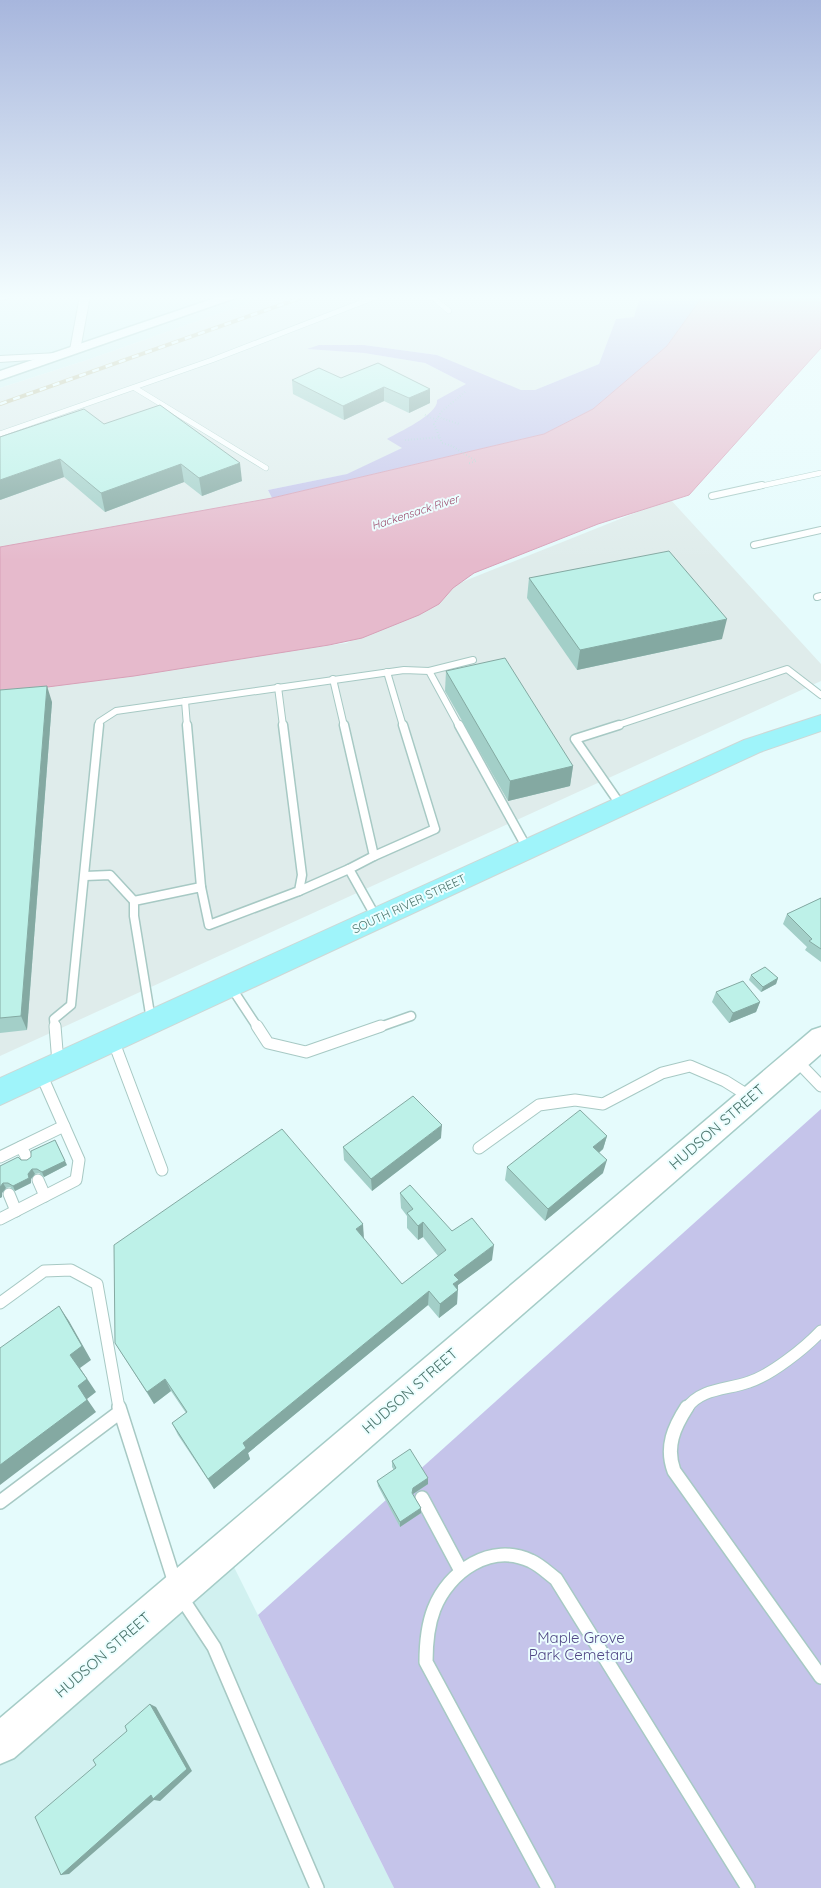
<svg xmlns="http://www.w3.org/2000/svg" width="821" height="1888" viewBox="0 0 821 1888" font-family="Quicksand,sans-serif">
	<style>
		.residential { fill: #d1f1f0 }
		.industrial { fill: #dfeceb }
		.green { fill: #c5c4ea }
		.water { fill: #e6bacc; stroke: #d7a0b7 }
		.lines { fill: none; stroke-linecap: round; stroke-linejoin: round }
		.service-far4-casing { stroke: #a7c9c4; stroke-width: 6 }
		.service-far3-casing { stroke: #a7c9c4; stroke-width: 8 }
		.service-far2-casing { stroke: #a7c9c4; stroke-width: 11 }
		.service-far1-casing { stroke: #a7c9c4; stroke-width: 13 }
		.service-casing { stroke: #a7c9c4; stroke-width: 16 }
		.minor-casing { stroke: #a7c9c4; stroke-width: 2 }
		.secondary-casing { stroke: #a5ccc7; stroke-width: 3 }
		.primary-casing { stroke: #cdd8d6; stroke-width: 2 }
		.path { stroke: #a0d6cc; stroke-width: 2; stroke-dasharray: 0.5 2.5; stroke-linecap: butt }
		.service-far4 { stroke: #fff; stroke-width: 5 }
		.service-far3 { stroke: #fff; stroke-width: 6 }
		.service-far2 { stroke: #fff; stroke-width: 8 }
		.service-far1 { stroke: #fff; stroke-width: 11 }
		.service { stroke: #fff; stroke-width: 13 }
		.minor { fill: #fff; fill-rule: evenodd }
		.secondary { fill: #fff; fill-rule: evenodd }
		.primary { fill: #9ff4fa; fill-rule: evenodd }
		.rail-casing { stroke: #c6c5a4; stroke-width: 4 }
		.rail { stroke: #ecfeff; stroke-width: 2.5; stroke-dasharray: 7; stroke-linecap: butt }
		.wall { fill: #a3cfc8 }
		.shaded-wall { fill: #84a9a2 }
		.building { fill: #bdf1e8; stroke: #84a9a2 }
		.labels { text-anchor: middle; stroke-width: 4; stroke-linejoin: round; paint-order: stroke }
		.far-water-label { font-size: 11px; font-style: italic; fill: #9d4d6e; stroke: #ecfeff }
		.street-label { font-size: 12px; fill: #4b756c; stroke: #ecfeff }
		.near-street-label { font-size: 15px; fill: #4b756c; stroke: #ecfeff }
		.near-park-label { font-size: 15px; fill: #514886; stroke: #ecfeff }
	</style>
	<rect width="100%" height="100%" fill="#e5fbfc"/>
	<g class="residential">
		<polygon points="0,296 269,296 90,359 0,388"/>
		<polygon points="226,1551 394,1888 0,1888 0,1745"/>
	</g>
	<g class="industrial">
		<polygon points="269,296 640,296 634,317 616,319 599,364 535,390 521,390 505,385 437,355 364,345 309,349 364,353 425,363 484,393 403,448 348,474 268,490 272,498 0,547 0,388 90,359"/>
		<polygon points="670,499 821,664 821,681 0,1056 0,693 165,667 347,643 457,584"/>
	</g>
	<g class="green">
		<path d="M640,296H703L667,346L593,409L544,434L272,498L268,490L347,474L402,448L387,439C399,432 439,414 437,400L466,384L425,363L364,353L307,349L319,345H364L437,355L521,390H535L599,364L616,319L634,317Z"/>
		<polygon points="821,1109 821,1888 394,1888 258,1615"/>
	</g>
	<polygon class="water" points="703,296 821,296 821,348 689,495 598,524 474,573 453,588 439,604 419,615 362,638 329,645 134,676 0,693 0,547 272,498 544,434 593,409 667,346"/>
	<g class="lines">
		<g class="service-far4-casing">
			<g id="service-far4">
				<polyline points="431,296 449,311"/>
				<polyline points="135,388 266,468"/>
				<polyline points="0,434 212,360 378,296"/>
				<polyline points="756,487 821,473"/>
			</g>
		</g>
		<g class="service-far3-casing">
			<g id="service-far3">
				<polyline points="712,496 762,485"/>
				<polyline points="754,545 821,530"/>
				<polyline points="817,597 821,596"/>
				<polyline points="429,671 473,660"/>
				<polyline points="387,672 403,726"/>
				<polyline points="333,679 344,726"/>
				<polyline points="278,687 283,726"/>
				<polyline points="185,701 187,726"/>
				<polyline points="99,726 99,722 116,711 404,670 429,671 459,726"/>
				<polyline points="615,726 787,669 821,695"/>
			</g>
		</g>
		<g class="service-far2-casing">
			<g id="service-far2">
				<polyline points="187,725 201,887"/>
				<polyline points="344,725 374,856 349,869 377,919"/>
				<polyline points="459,725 528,850"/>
				<polyline points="619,725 575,739 622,807"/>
				<polyline points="374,856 435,829 403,725"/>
				<polyline points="85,876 110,875 134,901"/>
				<polyline points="299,891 349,869"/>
				<polyline points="231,987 258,1028"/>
				<polyline points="151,1020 134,916 134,901 201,887 209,925 299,891 302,875 283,725"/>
				<polyline points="55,1028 54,1019 71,1005 99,725"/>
				<polyline points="377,1028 411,1016"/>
			</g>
		</g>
		<g class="service-far1-casing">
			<g id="service-far1">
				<polyline points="55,1026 58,1063"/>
				<polyline points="257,1026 268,1043 306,1052 381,1026"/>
				<polyline points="113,1040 162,1170"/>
				<polyline points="796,1060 821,1086"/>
				<polyline points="21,1147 27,1158"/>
				<polyline points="479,1148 539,1105 575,1100 603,1104 662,1073 690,1066 725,1081 749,1096"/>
				<polyline points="0,1157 64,1126"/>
				<polyline points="38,1180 45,1196"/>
				<polyline points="9,1194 16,1211"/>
				<polyline points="0,1219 76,1180 79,1160 41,1074"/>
				<polyline points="0,1303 44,1271 71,1270 97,1284 119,1408"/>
				<path d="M687,1408C701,1388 727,1390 749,1382C771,1375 805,1348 821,1331"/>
			</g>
		</g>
		<g class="service-casing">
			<g id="service">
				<polyline points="119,1407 175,1583"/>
				<path d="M687,1407C674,1427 665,1447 674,1471L821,1677"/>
				<polyline points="422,1498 461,1571"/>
				<polyline points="0,1502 120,1412"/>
				<polyline points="181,1597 214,1647 317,1888"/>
				<path d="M548,1888L426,1662C426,1644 427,1627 434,1609C449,1571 491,1542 531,1561C540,1565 548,1573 556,1579L748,1888"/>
			</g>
		</g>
		<g class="minor-casing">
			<g id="minor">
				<polygon points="0,296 20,296 0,300"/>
				<polygon points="80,296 90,296 80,350 75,353 70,350"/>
				<polygon points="58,353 62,354 62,358 0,362 0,356"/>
			</g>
		</g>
		<g class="secondary-casing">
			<g id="secondary">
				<polygon points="221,296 241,296 0,380 0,371"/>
				<polygon points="821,1027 821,1054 14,1758 0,1764 0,1718 812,1030"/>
			</g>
		</g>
		<g class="primary-casing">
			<polygon id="primary" points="821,715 821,731 760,752 0,1105 0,1078 744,740"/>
		</g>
		<g class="path">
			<polyline points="465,392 441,412 434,424 442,443 452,446 476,461 467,464"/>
			<polyline points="425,415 436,420"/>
			<polyline points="438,417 459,424"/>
			<polyline points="405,440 440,437"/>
		</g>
		<use href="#service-far4" class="service-far4"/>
		<use href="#service-far3" class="service-far3"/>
		<use href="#service-far2" class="service-far2"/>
		<use href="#service-far1" class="service-far1"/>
		<use href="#service" class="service"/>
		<use href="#minor" class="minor"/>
		<use href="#secondary" class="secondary"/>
		<use href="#primary" class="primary"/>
		<g class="rail-casing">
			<polyline id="rail" points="0,404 306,296"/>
		</g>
		<use href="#rail" class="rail"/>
	</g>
	<g class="wall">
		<polygon points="378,363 430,403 409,413 384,401 344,420 293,394 292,380 341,378"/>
		<polygon points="104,424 242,481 202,496 184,482 105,512 64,477 0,500"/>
		<polygon points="529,578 722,639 577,670 527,598"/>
		<polygon points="446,671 573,766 570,786 508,801 445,691"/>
		<polygon points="0,690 52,702 27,1030 0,1033"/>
		<polygon points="821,898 821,962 805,950 807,947 783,924 787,914"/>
		<polygon points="751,975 778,978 776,984 761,992 749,980"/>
		<polygon points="716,992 760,1002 756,1012 729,1023 712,1002"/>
		<polygon points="607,1136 603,1149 599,1153 603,1173 545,1221 505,1180 507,1167"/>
		<polygon points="441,1138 372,1191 344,1160 343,1147"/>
		<polygon points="21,1160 67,1165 44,1177 39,1173 35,1174 31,1179 31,1183 15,1191 10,1187 6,1188 2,1193 2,1197 0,1198 0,1166"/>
		<polygon points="400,1193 452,1231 492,1260 458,1285 457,1304 439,1318 428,1305 248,1453 250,1459 214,1489 178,1435 172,1423 186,1413 171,1391 154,1404 115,1343 364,1239 402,1284 438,1256 423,1237 418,1240 407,1228 407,1216 401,1208"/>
		<polygon points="392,1461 428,1484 413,1494 421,1508 421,1513 400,1527 378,1486 377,1481 394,1470 392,1467"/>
	</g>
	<g class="shaded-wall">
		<polygon points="384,387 384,401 344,420 343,406"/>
		<polygon points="430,389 430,403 409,413 409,398"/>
		<polygon points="60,459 64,477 0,500 0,480"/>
		<polygon points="240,463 242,481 202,496 199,478"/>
		<polygon points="181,464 184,482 105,512 101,493"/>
		<polygon points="727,619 722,639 577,670 580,650"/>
		<polygon points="47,686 52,702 27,1030 21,1016"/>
		<polygon points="573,766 570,786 508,801 510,781"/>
		<polygon points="778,978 776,984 761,992 763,987"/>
		<polygon points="760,1002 756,1012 729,1023 733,1013"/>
		<polygon points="442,1125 441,1138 372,1191 371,1179"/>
		<polygon points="607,1136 603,1149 590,1160 593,1147"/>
		<polygon points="55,1140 67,1165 44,1177 42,1172"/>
		<polygon points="607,1160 603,1173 545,1221 548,1209"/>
		<polygon points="32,1169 35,1174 31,1179 31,1183 15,1191 13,1186 28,1174"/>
		<polygon points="3,1183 6,1188 2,1193 2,1197 0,1198 0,1187"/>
		<polygon points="423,1222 423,1237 418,1240 418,1226"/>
		<polygon points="363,1224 364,1239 357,1244 356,1229"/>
		<polygon points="494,1245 492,1260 458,1285 457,1304 439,1318 440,1304 454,1275"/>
		<polygon points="429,1291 428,1305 248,1453 250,1459 214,1489 208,1479 243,1443"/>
		<polygon points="59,1306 69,1321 91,1360 80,1368 96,1392 87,1399 96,1412 0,1485 0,1465 78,1386"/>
		<polygon points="165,1379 171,1391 154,1404 147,1392"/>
		<polygon points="428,1478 428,1484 413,1494 412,1493 413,1488"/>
		<polygon points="421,1508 421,1513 400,1527 400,1522"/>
		<polygon points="150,1704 156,1707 192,1771 160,1801 154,1800 69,1874 61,1875"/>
	</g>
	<g class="building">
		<polygon points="378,363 430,389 409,398 384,387 343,406 292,380 319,368 341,378"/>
		<polygon points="160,405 240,463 199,478 181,464 101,493 60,459 0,480 0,437 84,409 104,424"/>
		<polygon points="669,551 727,619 580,650 529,578"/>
		<polygon points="505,658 573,766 510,781 446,671"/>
		<polygon points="47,686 21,1016 0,1018 0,690"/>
		<polygon points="821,898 821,949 809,941 812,939 787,914"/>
		<polygon points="765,967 778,978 763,987 751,975"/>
		<polygon points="743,981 760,1002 733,1013 716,992"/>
		<polygon points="413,1096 442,1125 371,1179 343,1147"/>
		<polygon points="580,1110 607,1136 593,1147 607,1160 548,1209 507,1167"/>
		<polygon points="282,1129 363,1224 356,1229 402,1284 446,1250 423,1222 418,1226 407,1213 413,1209 400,1193 410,1185 452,1231 472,1218 494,1245 454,1275 459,1280 453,1284 458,1290 440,1304 429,1291 243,1443 246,1448 208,1479 172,1423 187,1412 165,1379 147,1392 115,1343 114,1245"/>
		<polygon points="55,1140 65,1161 42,1172 37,1169 32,1169 28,1174 29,1178 13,1186 8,1183 3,1183 0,1187 0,1166 18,1157 21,1160 27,1160 31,1157 31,1151"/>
		<polygon points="59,1306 82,1346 70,1355 87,1379 78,1386 87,1400 0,1465 0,1348"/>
		<polygon points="410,1449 428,1478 413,1488 412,1493 421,1508 400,1522 377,1481 396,1468 392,1461"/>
		<polygon points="150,1704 187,1769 153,1799 151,1795 61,1875 35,1817 96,1765 93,1760 127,1731 125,1726"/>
	</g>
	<linearGradient id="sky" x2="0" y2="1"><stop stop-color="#a7b6dd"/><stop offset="0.53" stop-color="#f3fdfe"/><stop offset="1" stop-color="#f3fdfe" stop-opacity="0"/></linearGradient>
	<rect width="821" height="561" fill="url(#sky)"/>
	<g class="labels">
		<g class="far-water-label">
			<text transform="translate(415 512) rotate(-18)" y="4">Hackensack River</text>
		</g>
		<g class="street-label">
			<text transform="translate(409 904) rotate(-25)" y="4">SOUTH RIVER STREET</text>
		</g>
		<g class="near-street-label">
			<text transform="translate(717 1127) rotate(-41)" y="5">HUDSON STREET</text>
			<text transform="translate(410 1391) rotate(-41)" y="5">HUDSON STREET</text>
			<text transform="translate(103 1655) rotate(-41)" y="5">HUDSON STREET</text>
		</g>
		<g class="near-park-label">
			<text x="581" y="1643">Maple Grove<tspan x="581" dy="17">Park Cemetary</tspan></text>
		</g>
	</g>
</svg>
